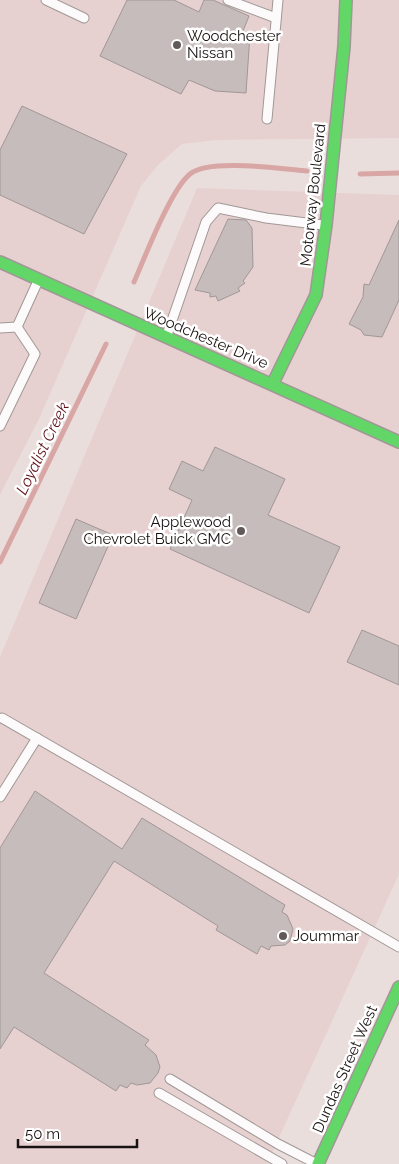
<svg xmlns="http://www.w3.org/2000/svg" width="399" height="1164" viewBox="0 0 399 1164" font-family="Raleway,sans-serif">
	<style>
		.built { fill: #e7d1d0 }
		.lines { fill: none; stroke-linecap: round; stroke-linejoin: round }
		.stream { stroke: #d8a6a4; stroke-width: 5 }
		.building { fill: #c5bcbb; stroke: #a09796 }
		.lane-casing { stroke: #a09897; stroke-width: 11 }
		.fast-casing { stroke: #a09897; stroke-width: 14 }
		.lane { stroke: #fcfafa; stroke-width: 9 }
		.fast { stroke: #63d668; stroke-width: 11 }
		.poi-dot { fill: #625959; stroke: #fff; stroke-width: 2 }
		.labels { text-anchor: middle; stroke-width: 5; stroke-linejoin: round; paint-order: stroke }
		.poi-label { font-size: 15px; fill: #191212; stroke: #fff; text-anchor: start }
		.street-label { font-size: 15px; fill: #191212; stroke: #fff }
		.water-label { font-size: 16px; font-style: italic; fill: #600f17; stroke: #fff }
	</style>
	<rect width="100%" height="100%" fill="#eadedd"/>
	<g class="built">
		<polygon points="0,0 399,0 399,138 216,140 182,144 158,165 141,186 39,419 0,495"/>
		<polygon points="197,188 399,195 399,874 267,1164 0,1164 0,657"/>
	</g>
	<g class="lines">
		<g class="stream">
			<polyline points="360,174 399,173"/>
			<path d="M134,282C145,257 171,189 190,174C209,158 282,169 307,171"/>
			<polyline points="0,562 106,344"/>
		</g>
	</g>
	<g class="building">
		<polygon points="127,0 174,0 199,12 204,0 213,0 249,16 243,31 250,34 246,93 215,91 189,80 181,94 100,56"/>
		<polygon points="22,106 127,154 84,234 0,195 0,150"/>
		<polygon points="228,219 246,220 252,228 253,267 243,281 245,283 238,288 240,291 218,301 216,296 210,297 210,293 195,290"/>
		<polygon points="399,220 399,300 382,337 364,335 361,330 349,324 363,297 364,284 369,285"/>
		<polygon points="215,447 285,479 268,515 340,547 309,613 170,549 192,500 169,489 182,461 203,471"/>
		<polygon points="76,519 113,535 76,619 39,603"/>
		<polygon points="362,630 399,646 399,685 347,662"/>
		<polygon points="35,791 122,849 142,818 285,905 282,912 287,915 293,929 290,941 285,945 271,946 269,950 261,946 257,954 216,930 218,926 114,861 44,973 149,1040 145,1045 156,1055 160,1067 158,1073 150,1083 137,1085 131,1083 127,1088 120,1085 116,1091 14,1027 0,1049 0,848"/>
	</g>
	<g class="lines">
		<g class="lane-casing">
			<g id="lane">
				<polyline points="46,0 84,18"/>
				<polyline points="228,0 276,18"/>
				<polyline points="267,119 278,0"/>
				<polyline points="17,327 38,281"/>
				<polyline points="0,328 17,327"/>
				<polyline points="167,335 206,222 218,208 266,218 323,225"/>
				<polyline points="0,426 35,354 17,327"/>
				<polyline points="2,718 399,947"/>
				<polyline points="0,797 37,738"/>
				<polyline points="170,1079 278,1144 315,1163"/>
				<polyline points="159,1093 282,1164"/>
			</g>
		</g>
		<g class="fast-casing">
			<g id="fast">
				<polyline points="0,262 399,442"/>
				<polyline points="273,383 316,295 326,225 344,46 346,0"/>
				<polyline points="318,1164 399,987"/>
			</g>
		</g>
		<use href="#lane" class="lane"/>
		<use href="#fast" class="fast"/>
	</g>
	<g class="poi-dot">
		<circle cx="177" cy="45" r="5"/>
		<circle cx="241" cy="531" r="5"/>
		<circle cx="283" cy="936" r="5"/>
	</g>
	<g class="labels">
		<g class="poi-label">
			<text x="187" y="41">Woodchester<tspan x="187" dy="17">Nissan</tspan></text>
			<text x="231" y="527" text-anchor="end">Applewood<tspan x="231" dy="17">Chevrolet Buick GMC</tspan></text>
			<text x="293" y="941">Joummar</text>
		</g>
		<g class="street-label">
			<text transform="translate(313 195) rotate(-84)" y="5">Motorway Boulevard</text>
			<text transform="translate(206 338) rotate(23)" y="5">Woodchester Drive</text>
			<text transform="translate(345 1069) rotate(-66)" y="5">Dundas Street West</text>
		</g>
		<g class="water-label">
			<text transform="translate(42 448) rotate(-64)" y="6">Loyalist Creek</text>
		</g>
	</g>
	<path d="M18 1139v8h119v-8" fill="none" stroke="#191212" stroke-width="2.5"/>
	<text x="25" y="1139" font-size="15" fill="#191212" stroke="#ffffff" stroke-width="4" paint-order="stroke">50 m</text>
</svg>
